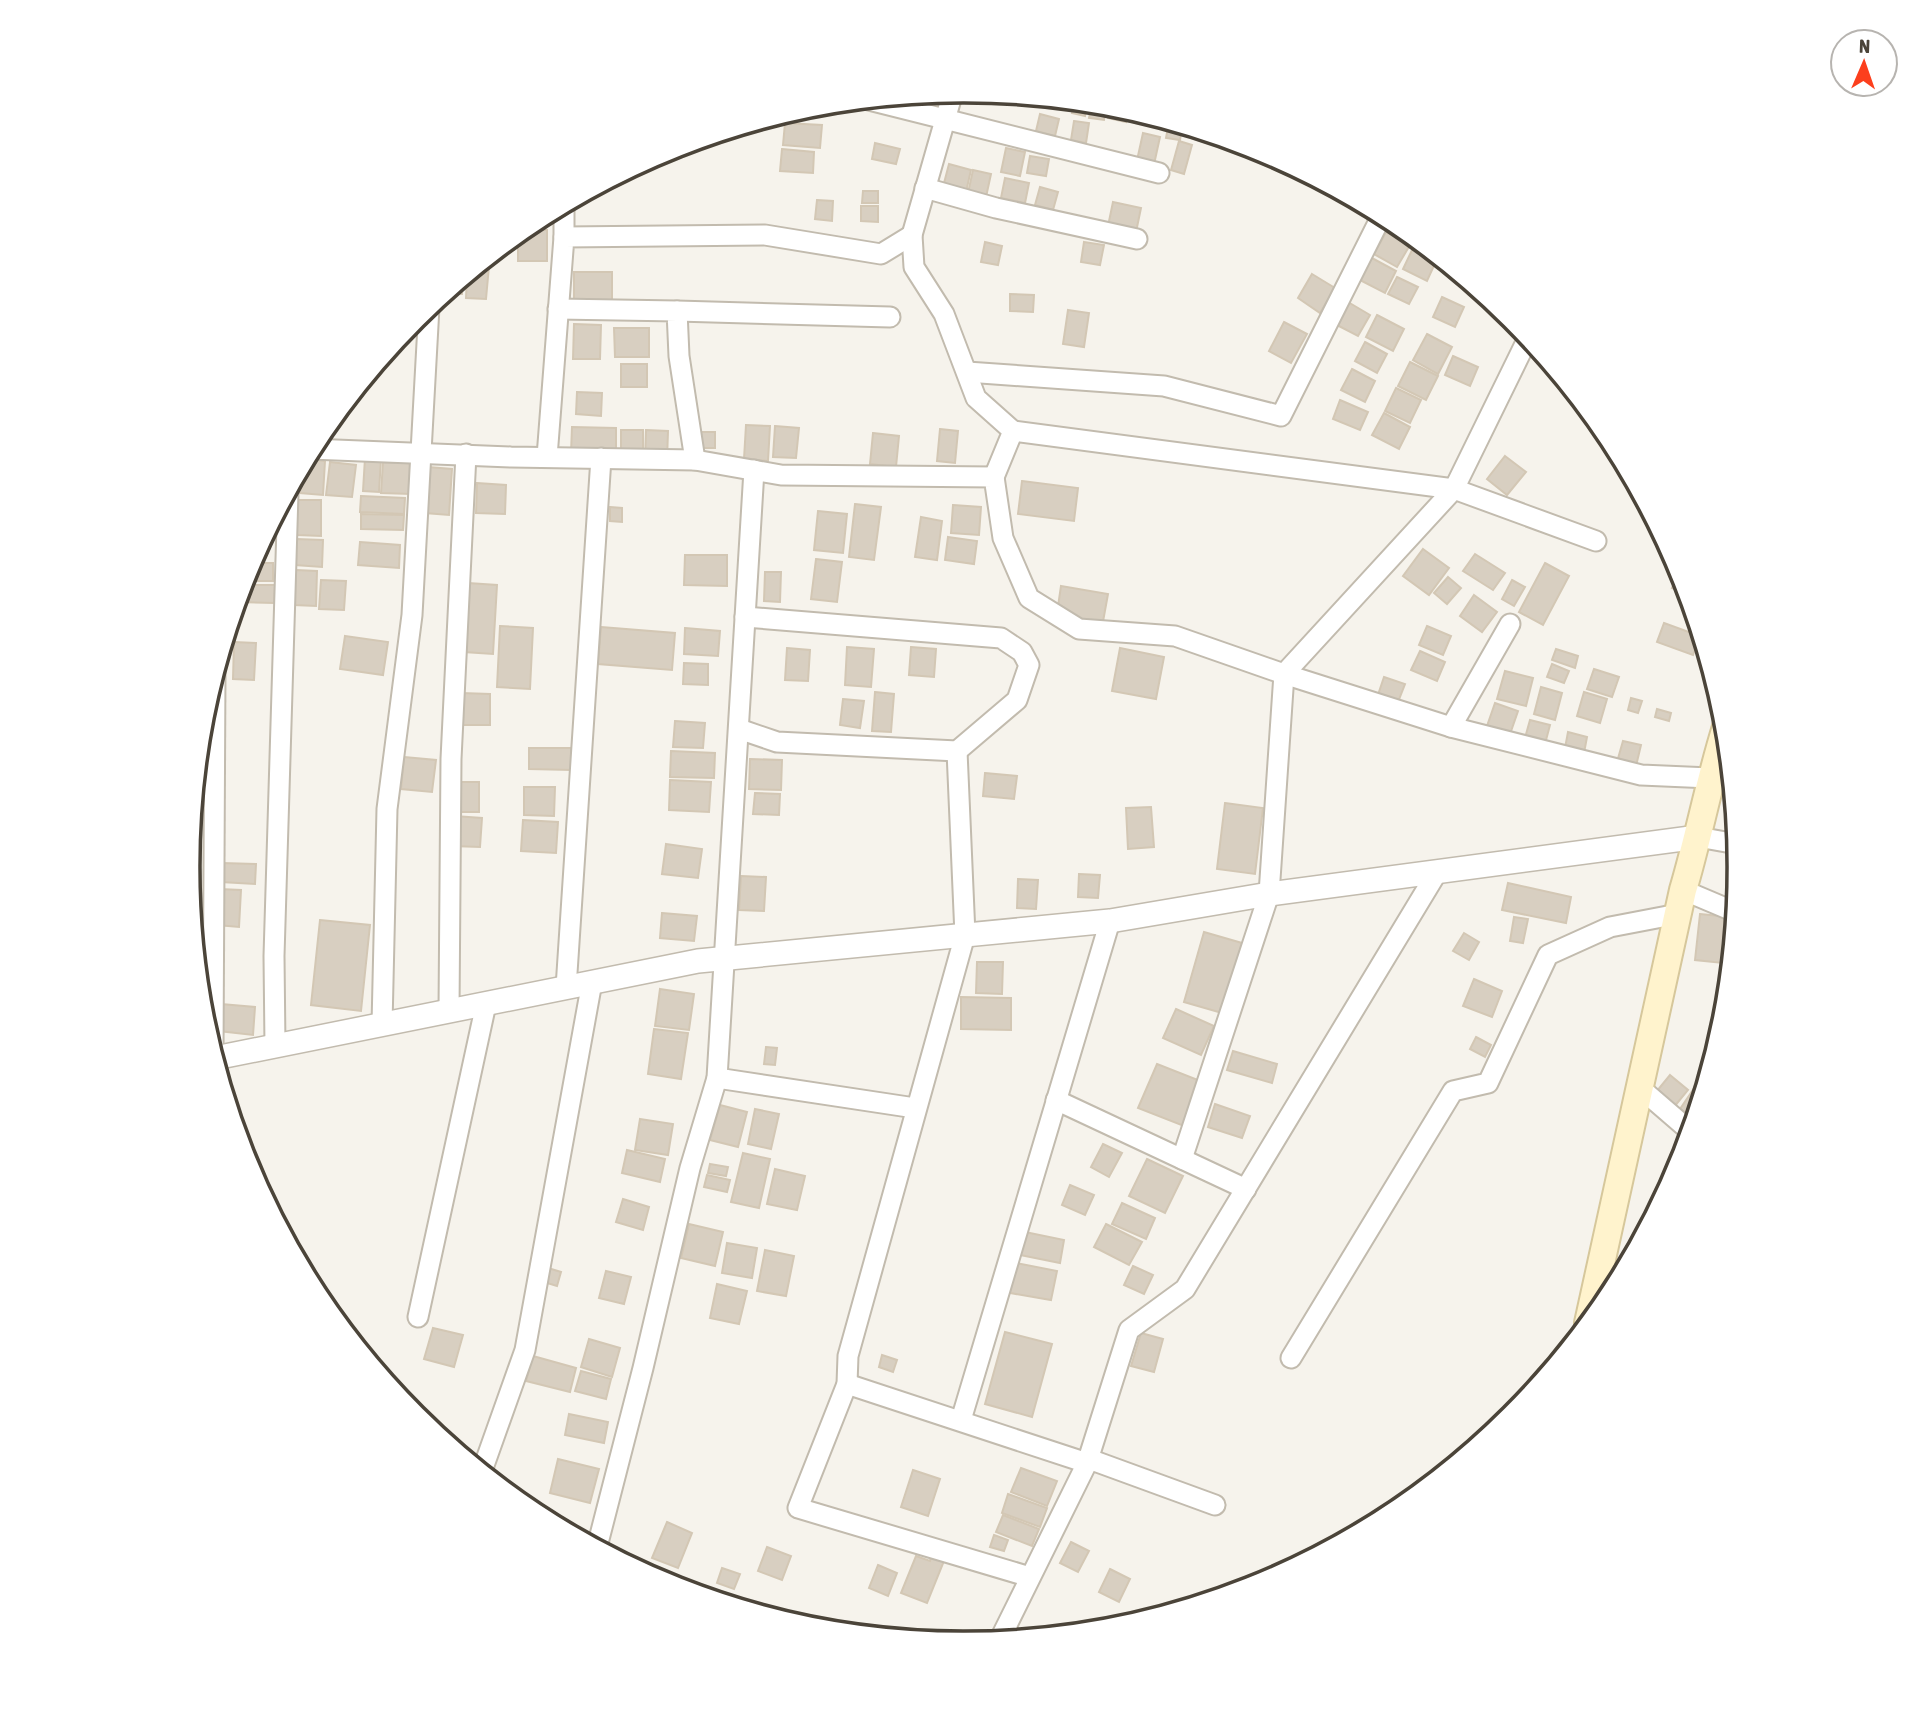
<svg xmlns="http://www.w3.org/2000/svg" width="1927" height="1734" viewBox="0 0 1927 1734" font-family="'Asap Condensed',sans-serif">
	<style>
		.building { fill: #d8cfc1; stroke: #d3c7b4; stroke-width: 2 }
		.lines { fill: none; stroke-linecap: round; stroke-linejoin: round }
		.minor-casing { stroke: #c2bbae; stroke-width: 23 }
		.tertiary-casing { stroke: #c2bbae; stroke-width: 26 }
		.secondary-casing { stroke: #d6c79b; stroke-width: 30 }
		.minor { stroke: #fff; stroke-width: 19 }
		.tertiary { stroke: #fff; stroke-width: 23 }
		.secondary { stroke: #fff3cd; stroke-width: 26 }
		.rim { fill: none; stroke: #4b4439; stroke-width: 3.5 }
	</style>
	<rect width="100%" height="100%" fill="#f6f3ec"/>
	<g class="building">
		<polygon points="926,95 924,105 893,98"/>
		<polygon points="1024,97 1046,99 1044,107 1023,103"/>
		<polygon points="1074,102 1087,103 1085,116 1072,113"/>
		<polygon points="1092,104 1106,105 1104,120 1089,118"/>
		<polygon points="1110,106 1128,110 1126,122 1108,118"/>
		<polygon points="1040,114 1059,119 1055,136 1036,131"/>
		<polygon points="1074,121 1089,123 1086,143 1071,140"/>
		<polygon points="1169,122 1182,126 1180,140 1166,138"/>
		<polygon points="785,123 822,125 820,148 783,145"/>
		<polygon points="1143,133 1160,137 1153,169 1136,165"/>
		<polygon points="1179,141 1192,145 1184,174 1171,170"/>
		<polygon points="875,143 900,149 896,164 872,159"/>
		<polygon points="1006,148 1025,152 1020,176 1001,172"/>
		<polygon points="782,149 814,152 813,173 780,171"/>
		<polygon points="1030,156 1049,159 1046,176 1027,173"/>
		<polygon points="949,164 971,170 966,192 943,187"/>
		<polygon points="973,170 991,174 986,197 968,193"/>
		<polygon points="1005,178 1029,183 1025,203 1001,198"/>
		<polygon points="1040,187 1058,192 1053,210 1035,205"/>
		<polygon points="863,191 878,191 878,203 862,203"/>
		<polygon points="817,200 833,201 832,221 815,219"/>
		<polygon points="1113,202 1141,208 1136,232 1108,226"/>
		<polygon points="861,206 878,206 878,222 861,221"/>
		<polygon points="523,230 547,230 547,261 518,261 518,233"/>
		<polygon points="1386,232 1410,245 1397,267 1374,254"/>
		<polygon points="985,242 1002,246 998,265 981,262"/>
		<polygon points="1084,242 1104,245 1100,265 1081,262"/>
		<polygon points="1413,248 1437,259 1427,281 1403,269"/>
		<polygon points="1370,257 1396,271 1385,293 1358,279"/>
		<polygon points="479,265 489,266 486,299 466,298 467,275"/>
		<rect x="574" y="272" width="38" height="28"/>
		<polygon points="1312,274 1335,288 1320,313 1298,298"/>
		<polygon points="1397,277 1418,287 1409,304 1388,294"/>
		<polygon points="463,279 462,294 445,293"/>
		<polygon points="1010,294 1034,295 1033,312 1010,311"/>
		<polygon points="1442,297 1464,307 1455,327 1433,317"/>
		<polygon points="1348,302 1370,315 1358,336 1335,324"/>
		<polygon points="1068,310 1089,313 1084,347 1063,344"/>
		<polygon points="1377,315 1404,329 1393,351 1366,337"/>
		<polygon points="1284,322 1307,334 1291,363 1269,351"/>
		<polygon points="574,324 601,325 600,359 573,359"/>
		<polygon points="614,328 649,328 649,357 615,357"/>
		<polygon points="1427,334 1452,347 1438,374 1413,360"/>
		<polygon points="1365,342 1387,354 1377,373 1355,361"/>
		<polygon points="1453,356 1478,367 1470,386 1445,375"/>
		<polygon points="1410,362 1438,376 1426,400 1398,386"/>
		<rect x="621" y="364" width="26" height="23"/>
		<polygon points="1352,369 1375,381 1365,402 1341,390"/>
		<polygon points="1396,388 1421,400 1410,423 1385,411"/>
		<polygon points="577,392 602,393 601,416 576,414"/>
		<polygon points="1340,400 1368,412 1360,430 1333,419"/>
		<polygon points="1384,413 1410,427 1399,449 1372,435"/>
		<polygon points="746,425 770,426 768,461 744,459"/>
		<polygon points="775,426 799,428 796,458 773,457"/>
		<polygon points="572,427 616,428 616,454 571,453"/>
		<polygon points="940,429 958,431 955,463 937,461"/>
		<polygon points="621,430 643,430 643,463 621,462"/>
		<polygon points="646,430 668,431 667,461 645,460"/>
		<polygon points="698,432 715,432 715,448 699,448"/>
		<polygon points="873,433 899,436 896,467 870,464"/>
		<polygon points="1505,456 1526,472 1507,495 1487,479"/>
		<polygon points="365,458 381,459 379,492 363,491"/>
		<polygon points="306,459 325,461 323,495 300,493 302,466"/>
		<polygon points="330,462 356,465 352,497 326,495"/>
		<polygon points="383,462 412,463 411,494 381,493"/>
		<polygon points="428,467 452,469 449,515 425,513"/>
		<polygon points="1022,481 1078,488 1074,521 1018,514"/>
		<polygon points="477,483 506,485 505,514 476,513"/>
		<polygon points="361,496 405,498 404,514 360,512"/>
		<polygon points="297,500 321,500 321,536 297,535"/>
		<polygon points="855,504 881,507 874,560 849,557"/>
		<polygon points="953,505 981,507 979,535 951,533"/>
		<polygon points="610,507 622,508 622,522 610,521"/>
		<polygon points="818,511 847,514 843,553 814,550"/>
		<polygon points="361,514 404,515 403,530 361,529"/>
		<polygon points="921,517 942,521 937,560 915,557"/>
		<polygon points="948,537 977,541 974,564 945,560"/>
		<polygon points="296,539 323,540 322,567 295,565"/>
		<polygon points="360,542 400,545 399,568 358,565"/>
		<polygon points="1423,549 1449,568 1429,595 1403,576"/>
		<polygon points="1475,554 1505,573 1493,590 1463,571"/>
		<polygon points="685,555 727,555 727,586 684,585"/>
		<polygon points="816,559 842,562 837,602 811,599"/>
		<polygon points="250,563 273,563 273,581 243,581"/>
		<polygon points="1545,563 1569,576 1543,625 1519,612"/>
		<polygon points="296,570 317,571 316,606 294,605"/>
		<polygon points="1678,571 1681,572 1688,593 1672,588"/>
		<polygon points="765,572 781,572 780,602 764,601"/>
		<polygon points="1448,577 1461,588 1447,604 1434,593"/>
		<polygon points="321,580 346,581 344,610 319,609"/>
		<polygon points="1512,580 1525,587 1514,606 1502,599"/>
		<polygon points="468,583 497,585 493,654 464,652"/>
		<polygon points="242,585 275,585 274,603 240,602"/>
		<polygon points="1061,586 1108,594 1102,627 1056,620"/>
		<polygon points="1474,595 1497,612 1482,632 1460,616"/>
		<polygon points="1664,623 1700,636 1693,655 1657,642"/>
		<polygon points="500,626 533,628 530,689 497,687"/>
		<polygon points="1427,626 1451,636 1443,655 1419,645"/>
		<polygon points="601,627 675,633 672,670 598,664"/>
		<polygon points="685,628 720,631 718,656 684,654"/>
		<polygon points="345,636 388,642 383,675 340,669"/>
		<polygon points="234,642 256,643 254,680 233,679"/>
		<polygon points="847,647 874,649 871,687 845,685"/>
		<polygon points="911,647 936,649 934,677 909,675"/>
		<polygon points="787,648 810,650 808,681 785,680"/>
		<polygon points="1120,648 1164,657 1156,699 1112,691"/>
		<polygon points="1556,649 1578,656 1575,668 1552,660"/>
		<polygon points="1420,651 1445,662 1437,681 1411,670"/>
		<polygon points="684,663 708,664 708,685 683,684"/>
		<polygon points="1552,664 1569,671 1564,683 1547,677"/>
		<polygon points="1594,669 1619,677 1612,697 1587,689"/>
		<polygon points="1505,671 1533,678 1526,706 1497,699"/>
		<polygon points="1384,677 1405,684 1398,702 1378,695"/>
		<polygon points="1541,687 1562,693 1555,720 1534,714"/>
		<polygon points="875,692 894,694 891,732 872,731"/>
		<polygon points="1584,692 1607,699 1600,723 1577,716"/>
		<polygon points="461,693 490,694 490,725 460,725"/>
		<polygon points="1631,698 1642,701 1638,713 1628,710"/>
		<polygon points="843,699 864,701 860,728 840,725"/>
		<polygon points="1495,703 1518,711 1509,737 1486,729"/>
		<polygon points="1657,709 1671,713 1669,721 1655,717"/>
		<polygon points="1530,720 1550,725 1545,744 1525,738"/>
		<polygon points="675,721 705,723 703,748 673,747"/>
		<polygon points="1568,732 1587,737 1584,753 1565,748"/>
		<polygon points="1623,741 1641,745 1636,766 1617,762"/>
		<polygon points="529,748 571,748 571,770 529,769"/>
		<polygon points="671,751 715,753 714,778 670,777"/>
		<polygon points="404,757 436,760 432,792 401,789"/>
		<polygon points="750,759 782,760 781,790 749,789"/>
		<polygon points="985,773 1017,776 1014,799 983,796"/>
		<polygon points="670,780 711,782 709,812 669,810"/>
		<rect x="458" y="782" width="21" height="30"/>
		<polygon points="524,787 555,787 554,816 524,815"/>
		<polygon points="755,793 780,794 779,815 753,814"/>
		<polygon points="1225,803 1263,808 1255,874 1217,869"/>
		<polygon points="1151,807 1154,847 1128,849 1126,808"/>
		<polygon points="454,816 482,818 480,847 452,846"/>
		<polygon points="523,820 558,822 556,853 521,851"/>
		<polygon points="666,844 702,849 698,878 662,874"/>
		<polygon points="222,863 256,864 255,884 221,882"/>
		<polygon points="1079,874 1100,875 1098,898 1078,897"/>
		<polygon points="741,876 766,877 764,911 739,910"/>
		<polygon points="1018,879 1038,880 1036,909 1017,908"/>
		<polygon points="1508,883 1571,897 1566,923 1502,910"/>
		<polygon points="219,889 241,890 239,927 217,925"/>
		<polygon points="662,913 697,916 694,941 660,938"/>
		<polygon points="1700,914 1729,917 1723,963 1695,960"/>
		<polygon points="1514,917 1528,919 1523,943 1510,941"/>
		<polygon points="320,920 370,925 361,1011 311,1005"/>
		<polygon points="1204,932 1242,943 1222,1013 1184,1002"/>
		<polygon points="1464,933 1479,942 1469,960 1453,951"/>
		<polygon points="977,962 1003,962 1002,994 976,993"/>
		<polygon points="1474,979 1502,991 1492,1017 1463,1006"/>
		<polygon points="660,989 694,994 689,1030 655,1026"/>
		<polygon points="961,997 1011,998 1011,1030 961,1029"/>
		<polygon points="221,1004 255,1007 253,1035 219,1031"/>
		<polygon points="1176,1009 1214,1026 1201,1055 1163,1038"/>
		<polygon points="654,1029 688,1033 681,1079 648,1074"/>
		<polygon points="1476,1037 1491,1045 1485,1057 1470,1049"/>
		<polygon points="766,1047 777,1048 775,1065 764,1064"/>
		<polygon points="1233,1051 1277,1064 1272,1083 1227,1070"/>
		<polygon points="1157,1064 1203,1082 1184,1126 1138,1108"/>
		<polygon points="1670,1075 1688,1090 1674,1107 1656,1092"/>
		<polygon points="1695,1087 1702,1092 1694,1119 1680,1109"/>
		<polygon points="1215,1104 1250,1116 1242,1138 1208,1127"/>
		<polygon points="720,1105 747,1112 738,1147 710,1140"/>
		<polygon points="755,1109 779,1114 771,1149 748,1144"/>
		<polygon points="640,1119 673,1124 668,1155 635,1150"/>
		<polygon points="1103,1144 1122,1153 1109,1177 1091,1167"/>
		<polygon points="627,1150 665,1159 660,1182 622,1173"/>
		<polygon points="743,1153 770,1159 759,1208 731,1202"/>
		<polygon points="1147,1159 1183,1176 1165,1213 1129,1196"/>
		<polygon points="710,1164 728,1167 726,1176 708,1173"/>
		<polygon points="775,1169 805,1176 797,1210 767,1204"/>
		<polygon points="707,1175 730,1180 727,1192 704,1187"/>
		<polygon points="1070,1185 1094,1195 1085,1215 1062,1205"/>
		<polygon points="623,1199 649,1207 643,1230 616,1222"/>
		<polygon points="1122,1203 1155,1218 1146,1239 1112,1224"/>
		<polygon points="689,1224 723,1232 715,1266 681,1258"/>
		<polygon points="1106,1224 1142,1242 1129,1265 1094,1247"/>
		<polygon points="1025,1232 1064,1240 1060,1263 1020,1255"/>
		<polygon points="727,1243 757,1248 752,1278 722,1273"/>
		<polygon points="765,1250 794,1256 786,1296 757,1291"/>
		<polygon points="1016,1263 1057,1271 1051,1300 1010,1293"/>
		<polygon points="1133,1266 1153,1275 1144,1294 1124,1285"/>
		<polygon points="548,1268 561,1272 557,1286 544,1282"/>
		<polygon points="606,1271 631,1277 624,1304 599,1298"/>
		<polygon points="717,1284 747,1291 739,1324 710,1318"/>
		<polygon points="433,1328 463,1335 454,1367 424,1359"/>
		<polygon points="1005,1332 1052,1344 1032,1417 985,1404"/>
		<polygon points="1141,1333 1163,1339 1154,1372 1131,1366"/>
		<polygon points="589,1339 620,1348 612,1377 581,1367"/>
		<polygon points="882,1355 897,1360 893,1372 879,1367"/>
		<polygon points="533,1356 576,1368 570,1392 526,1381"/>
		<polygon points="581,1371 611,1379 606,1399 575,1391"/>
		<polygon points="569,1414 608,1422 604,1443 565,1435"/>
		<polygon points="558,1459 599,1469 590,1503 550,1493"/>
		<polygon points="1021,1468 1057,1481 1047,1506 1011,1492"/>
		<polygon points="913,1470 940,1479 928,1516 901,1507"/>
		<polygon points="1008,1494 1047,1508 1040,1527 1002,1513"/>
		<polygon points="1003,1515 1039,1529 1032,1546 996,1532"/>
		<polygon points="667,1522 692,1533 678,1568 652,1558"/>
		<polygon points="994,1535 1008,1540 1004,1551 990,1547"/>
		<polygon points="1071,1542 1089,1551 1078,1572 1060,1563"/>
		<polygon points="767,1547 791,1556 782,1580 758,1571"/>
		<polygon points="916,1556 930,1561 931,1557 944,1561 927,1603 901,1593"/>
		<polygon points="878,1565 897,1573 888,1596 869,1588"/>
		<polygon points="722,1568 740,1574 734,1589 717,1583"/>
		<polygon points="1110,1569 1130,1579 1119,1602 1099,1592"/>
	</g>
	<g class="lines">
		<g class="minor-casing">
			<g id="minor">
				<polyline points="953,92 912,235 914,267 944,314 976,398 1013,431 994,477"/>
				<polyline points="869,100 1159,173"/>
				<polyline points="925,188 996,208 1137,239"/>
				<polyline points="564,237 564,205"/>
				<polyline points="558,309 677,311 679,356 695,460"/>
				<polyline points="677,311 890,317"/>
				<polyline points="967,372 1164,386 1281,416 1382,215"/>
				<polyline points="1013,431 1454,489 1596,541"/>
				<polyline points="311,449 511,457 695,460 781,475 994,477 1003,538 1029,598 1079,629 1175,636 1284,674 1451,727 1641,775 1710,778"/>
				<polyline points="547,457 564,237 765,235 881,254 912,235"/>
				<polyline points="1451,727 1510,624"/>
				<polyline points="739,729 777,742 957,751 1017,700 1029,665 1022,652 1001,638 745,617"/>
				<polyline points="957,751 965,935 848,1356 847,1384 798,1508 1030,1577"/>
				<polyline points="1698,837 1737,844"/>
				<polyline points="1683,890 1735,912"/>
				<polyline points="566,988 601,458"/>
				<polyline points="449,1011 451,759 466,454"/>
				<polyline points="382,1025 387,809 412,615 429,307"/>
				<polyline points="275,1046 274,956 288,493"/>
				<polyline points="213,1053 215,674"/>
				<polyline points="717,1078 915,1108"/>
				<polyline points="1639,1087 1690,1131"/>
				<polyline points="1056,1100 1246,1189"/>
				<polyline points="1182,1159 1269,894 1284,674 1454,489 1528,338"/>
				<polyline points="418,1317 486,1004"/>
				<polyline points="1291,1358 1453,1091 1488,1083 1548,955 1610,927 1678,914"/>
				<polyline points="847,1384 1087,1463"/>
				<polyline points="961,1420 1110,921"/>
				<polyline points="1089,1459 1215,1505"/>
				<polyline points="482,1471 525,1350 592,982"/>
				<polyline points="597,1547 643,1368 690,1168 717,1078 754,470"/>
				<polyline points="1000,1639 1087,1463 1129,1330 1185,1289 1436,874"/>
			</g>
		</g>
		<g class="tertiary-casing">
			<polyline id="tertiary" points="215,1058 698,961 1110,921 1269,894 1698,837"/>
		</g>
		<g class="secondary-casing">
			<path id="secondary" d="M1588,1323L1683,890C1699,836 1709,781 1726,727"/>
		</g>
		<use href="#minor" class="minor"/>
		<use href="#tertiary" class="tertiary"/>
		<use href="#secondary" class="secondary"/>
	</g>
	<path d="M0 0H1927V1734H0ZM963 103H964A763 763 0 0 1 1727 866V868A763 763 0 0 1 964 1631H963A763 763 0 0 1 200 868V866A763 763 0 0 1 963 103Z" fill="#fff" fill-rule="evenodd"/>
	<path class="rim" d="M963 103H964A763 763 0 0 1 1727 866V868A763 763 0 0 1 964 1631H963A763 763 0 0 1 200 868V866A763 763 0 0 1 963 103Z"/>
	<g transform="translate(1864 63) rotate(2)"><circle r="33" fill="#ffffff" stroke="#b7b4b0" stroke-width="2"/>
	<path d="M0-5L12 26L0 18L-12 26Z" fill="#fc3f1d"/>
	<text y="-10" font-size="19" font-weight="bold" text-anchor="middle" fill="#4b4439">N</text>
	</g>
</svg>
